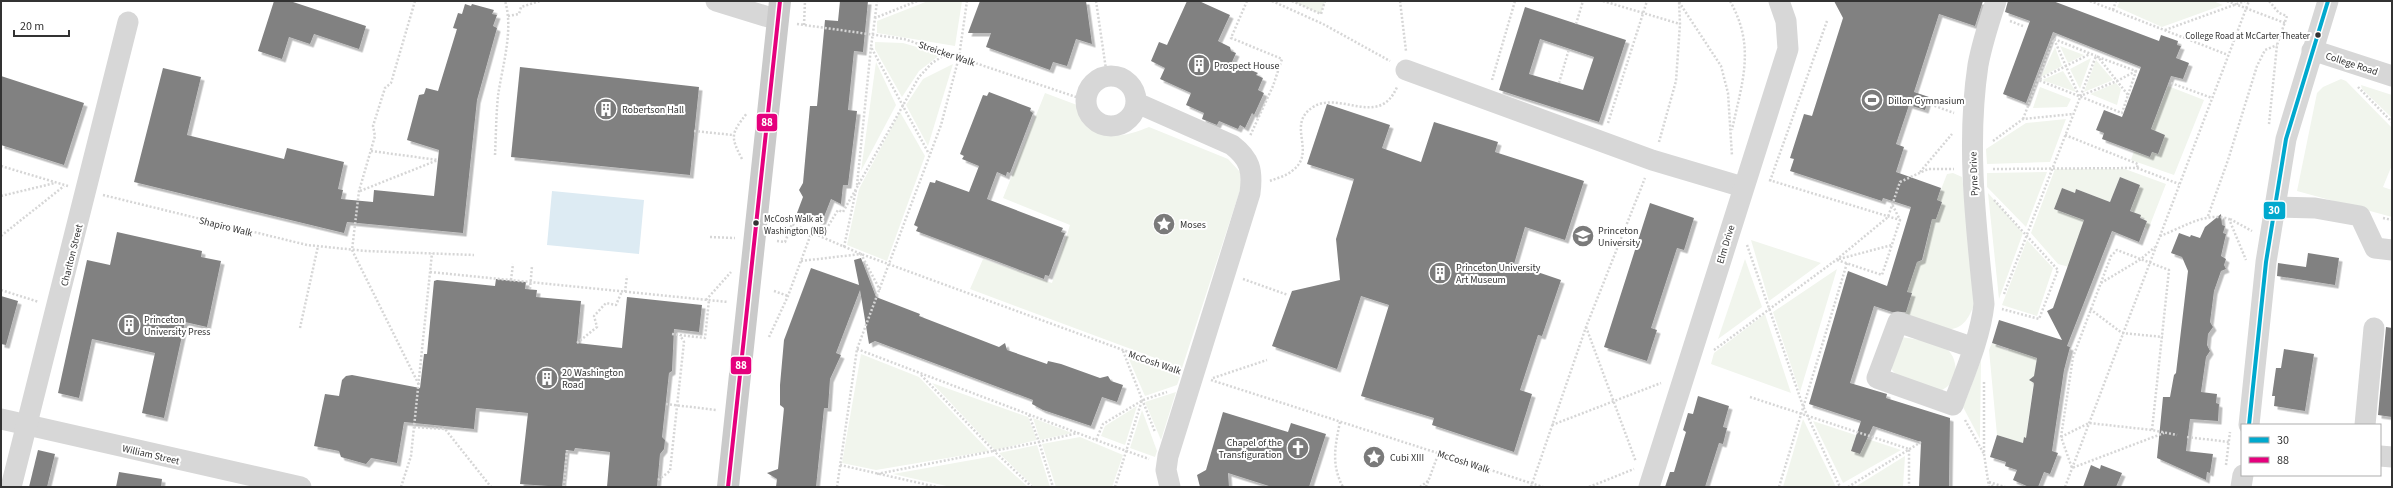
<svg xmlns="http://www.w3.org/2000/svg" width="2393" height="488" viewBox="0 0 2393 488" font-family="'Source Sans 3',sans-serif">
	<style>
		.green { fill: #f1f5ed }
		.water { fill: #ddebf3 }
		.building { fill: #818181; fill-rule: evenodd; filter: url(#shadow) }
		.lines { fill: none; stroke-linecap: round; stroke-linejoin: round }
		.path { stroke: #d6d6d6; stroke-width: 2.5; stroke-dasharray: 2 2; stroke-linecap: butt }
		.minor { stroke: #d7d7d7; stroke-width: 21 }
		.major { stroke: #cacaca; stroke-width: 22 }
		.bus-1-casing { stroke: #fff; stroke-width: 7 }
		.bus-2-casing { stroke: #fff; stroke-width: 7 }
		.bus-1 { stroke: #00a9ce; stroke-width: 4 }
		.bus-2 { stroke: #e5007d; stroke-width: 4 }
		.bus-dot { fill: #333; stroke: #fff; stroke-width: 1.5 }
		.labels { text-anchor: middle; stroke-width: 4; stroke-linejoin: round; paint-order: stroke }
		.bus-label { font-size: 9px; fill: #333; stroke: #fff; text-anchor: end }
		.street-label { font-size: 10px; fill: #333; stroke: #fff }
		.poi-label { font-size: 10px; fill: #333; stroke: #fff; text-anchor: start }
		.line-badge { stroke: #fff; stroke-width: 1.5 }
		.badge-label { font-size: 11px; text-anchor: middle; font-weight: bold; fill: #fff }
	</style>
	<defs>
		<filter id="shadow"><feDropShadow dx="3.5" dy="3.5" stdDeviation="0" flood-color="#0004"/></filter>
	</defs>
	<rect width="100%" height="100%" fill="#fff"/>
	<g class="green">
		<polygon points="928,1 962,1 955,46 877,33 877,21"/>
		<polygon points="1292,1 1325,1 1321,14"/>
		<polygon points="2120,1 2213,1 2223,5 2162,27 2117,7"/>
		<polygon points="875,42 903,43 941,54 919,71 902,97 875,49"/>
		<polygon points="2060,46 2084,55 2068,63"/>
		<polygon points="2055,47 2062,66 2041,77"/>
		<polygon points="2091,58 2080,89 2070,69"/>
		<polygon points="2096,60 2113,80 2084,92"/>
		<polygon points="876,62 896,105 861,171"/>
		<polygon points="953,64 928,146 906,105 923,79"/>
		<polygon points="2063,71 2076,92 2042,80"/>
		<polygon points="2341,79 2346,81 2392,128 2392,165 2383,187 2392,190 2392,217 2297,191 2317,93 2323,87"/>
		<polygon points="2116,83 2121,89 2117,105 2090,94"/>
		<polygon points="2361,85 2392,95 2392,118 2362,89"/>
		<polygon points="2168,86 2204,100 2174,175 2131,160 2134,151 2150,157 2152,152 2158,154 2165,135 2151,129"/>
		<polygon points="2040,87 2071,99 2067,107 2033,108"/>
		<path d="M1045,93L1077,105C1079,110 1081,118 1085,122C1101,144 1129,135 1149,127L1228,159L1240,172L1241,187L1182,368L970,289L983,259L1052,283L1070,225L1003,198Z"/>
		<polygon points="900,112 925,156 887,261 847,245 859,189"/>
		<polygon points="2066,119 2050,162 1987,164 1986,149 2026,123"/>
		<polygon points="2055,169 2125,169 2166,184 2148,230 2145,227 2147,221 2130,210 2139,185 2120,177 2110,202 2076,189 2075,193 2062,188 2054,209 2084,220 2069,267 2058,264 2031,233"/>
		<polygon points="2047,172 2026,227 1987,187 1987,173"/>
		<path d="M1953,173L1962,177L1963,184L1974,304C1961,345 1935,326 1904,316L1912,294L1907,292L1917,262L1923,260L1932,219H1936L1942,202L1937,200L1947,174Z"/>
		<polygon points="1988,193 2023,233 1999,299"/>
		<polygon points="1751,240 1821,263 1769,301"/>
		<polygon points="2027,240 2053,268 2037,316 2002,305"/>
		<polygon points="1745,259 1762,307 1718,339"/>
		<polygon points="1837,269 1800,392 1773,312"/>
		<polygon points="1765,314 1791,393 1711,364 1714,353"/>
		<path d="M1901,337C1914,339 1930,341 1943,346C1947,348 1951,353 1953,357C1960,375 1953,386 1936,393L1903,382L1892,370L1889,354Z"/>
		<polygon points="1992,343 2008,351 2009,348 2037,358 2026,438 2024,438 2023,443 1997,435 1989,350"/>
		<polygon points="861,354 919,377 989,451 876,470 842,463"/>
		<polygon points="1128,357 1180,377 1177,385 1145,396"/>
		<polygon points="1981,360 1980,439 1963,407"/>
		<polygon points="932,383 1028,417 1037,440 995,450"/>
		<polygon points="1176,392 1161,440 1145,402"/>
		<polygon points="1137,406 1125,445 1101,436 1105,426"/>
		<polygon points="1142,410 1157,451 1155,457 1130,448"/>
		<polygon points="1033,418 1072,433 1040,440"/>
		<polygon points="1803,419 1836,487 1783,487"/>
		<polygon points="1813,421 1901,450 1843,483"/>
		<polygon points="1080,437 1123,455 1112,487 1056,487 1042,444"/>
		<polygon points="1037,445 1050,487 1034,487 999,453"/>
		<polygon points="994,456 1028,487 951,487 893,474"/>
		<polygon points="1905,456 1903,487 1855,487"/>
	</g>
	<polygon class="water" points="552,191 644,200 639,254 547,245"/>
	<g class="building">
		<polygon points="274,1 290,1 366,26 359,49 314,34 310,44 289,37 282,59 258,51"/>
		<polygon points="840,1 868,1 863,52 854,51 848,110 857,111 848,185 843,185 841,204 831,199 822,222 797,213 803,197 799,190 803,183 810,106 817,106 825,20 838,21"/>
		<polygon points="980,1 1086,1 1092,44 1076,39 1067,66 1053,62 1050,70 986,47 991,33 968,33"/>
		<polygon points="1187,1 1199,1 1230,15 1218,41 1230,47 1231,51 1236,53 1232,62 1258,73 1256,75 1263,78 1258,90 1264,93 1254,115 1252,113 1245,128 1240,125 1238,129 1219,121 1217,125 1202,119 1204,113 1186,105 1191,93 1160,79 1165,68 1151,61 1159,42 1167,45"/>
		<polygon points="1834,1 1983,1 1975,26 1939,14 1914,92 1929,97 1925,110 1909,105 1896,144 1904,147 1896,172 1941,188 1937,200 1942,202 1936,219 1932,219 1922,260 1917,262 1907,292 1912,293 1906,312 1892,312 1874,306 1850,383 1887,394 1886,398 1950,418 1949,487 1919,487 1921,442 1873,426 1860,454 1851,451 1861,421 1809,404 1848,271 1887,286 1911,207 1883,198 1882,201 1790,171 1794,159 1790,158 1804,114 1812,116 1843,18"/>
		<polygon points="2008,1 2053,1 2159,41 2161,35 2178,41 2177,45 2181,46 2176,58 2189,63 2183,79 2171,76 2151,129 2165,135 2158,154 2152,152 2150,157 2102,139 2104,133 2096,130 2104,110 2122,117 2141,67 2053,32 2026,103 2003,94 2030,21 2005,12"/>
		<polygon points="465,4 471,6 472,4 494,10 492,14 497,15 493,26 497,28 477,100 463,233 347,222 344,233 134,182 163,68 201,77 187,135 284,159 287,148 344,162 338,189 343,190 341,199 373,202 374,190 434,196 439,150 407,140 419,95 424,94 426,88 438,91 457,29 453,28 458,13 462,14"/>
		<path d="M1525,7L1626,40L1599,122L1499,90ZM1540,39L1594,57L1583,90L1529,74Z"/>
		<polygon points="520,67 699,87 690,175 511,157"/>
		<polygon points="1,76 84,103 64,165 1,145"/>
		<polygon points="989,92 1031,108 1030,111 1033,113 1010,173 1007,172 1006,176 997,172 987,199 1063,228 1061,232 1065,233 1049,276 1045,275 1044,279 916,231 918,227 914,225 930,182 935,183 936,180 969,192 979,166 962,159 964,156 960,154 983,95 987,96"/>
		<polygon points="1327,104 1390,125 1382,148 1421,162 1434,122 1498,142 1495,152 1584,181 1565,240 1525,227 1514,264 1561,280 1542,336 1538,335 1520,390 1532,394 1514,452 1432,425 1434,418 1361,396 1389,305 1361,296 1337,369 1272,346 1292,291 1340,280 1336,239 1354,179 1307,164"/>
		<polygon points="2120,177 2140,185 2130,211 2141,215 2140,218 2147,221 2139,242 2112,231 2067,346 2070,347 2064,370 2052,451 2058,453 2050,474 2044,472 2038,487 2029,487 2013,480 2017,470 2005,466 2006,462 1990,457 1997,435 2023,443 2024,437 2026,438 2034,383 2029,380 2034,376 2037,358 1992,343 1999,320 2062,340 2047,311 2053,308 2084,220 2054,209 2062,188 2075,193 2076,189 2110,202"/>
		<polygon points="1650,203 1694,218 1684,250 1677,248 1651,328 1657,330 1647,361 1604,347"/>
		<polygon points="2221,214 2222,225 2225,226 2223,233 2226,234 2221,256 2226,259 2224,265 2226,269 2221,271 2214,291 2210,322 2213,327 2208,334 2207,345 2210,351 2206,357 2201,392 2217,394 2216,403 2219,404 2218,421 2190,419 2186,451 2213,454 2210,473 2207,472 2206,480 2157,458 2163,397 2170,397 2174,375 2176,373 2188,271 2182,257 2171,253 2179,233 2190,237 2191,235 2200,238 2205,227"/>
		<polygon points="117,232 202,251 201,257 221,261 207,327 185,322 164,418 142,413 155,353 92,339 79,398 58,393 87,260 110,265"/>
		<polygon points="2308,253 2339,258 2335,285 2277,276 2278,263 2306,267"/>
		<polygon points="861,258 876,297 920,314 919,316 999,347 1005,343 1007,350 1047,364 1048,361 1061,364 1100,378 1108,376 1111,381 1123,385 1117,402 1102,397 1091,426 1043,410 1032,404 1033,400 875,341 869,344 860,290 836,353 841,355 830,379 828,408 824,408 816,487 776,487 777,479 767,473 778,469 784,408 780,405 780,385 784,340 811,268 859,285 854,260"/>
		<polygon points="496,279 526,282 525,289 537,290 536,297 581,301 577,343 622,348 627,297 702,305 699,332 674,329 672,371 669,373 662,437 665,440 664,449 660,454 657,487 607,487 610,452 575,448 574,451 566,450 562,487 520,484 528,413 476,408 474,429 404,422 397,463 371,458 366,464 341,457 339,451 314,446 325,394 339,396 342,380 346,376 352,375 420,388 424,354 427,354 434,281 437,280 495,286"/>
		<polygon points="1,296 18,301 6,345 1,344"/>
		<polygon points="2386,327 2392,328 2392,417 2378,415"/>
		<polygon points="2284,349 2314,354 2305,411 2274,406 2275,396 2272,396 2276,368 2281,368"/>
		<polygon points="1698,396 1729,406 1723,427 1727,428 1723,444 1719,443 1705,487 1665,487 1670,472 1674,472 1686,432 1683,430 1688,413 1693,414"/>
		<polygon points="1223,412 1288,432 1291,423 1326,434 1309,487 1272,487 1228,473 1229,487 1200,487 1197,475 1206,470"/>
		<polygon points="38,450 55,454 47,487 29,487"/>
		<polygon points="2091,465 2100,469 2101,465 2122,473 2116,487 2083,487"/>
		<polygon points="119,472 162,479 161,487 116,487"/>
	</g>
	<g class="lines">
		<g class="path">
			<polyline points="415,1 391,83 385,88 373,126 375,136 359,191 352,250 419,385"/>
			<polyline points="917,1 875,18 871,47 929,154"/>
			<polyline points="1096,1 1107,76"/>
			<polyline points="1247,1 1231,38 1282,59 1273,86 1250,136"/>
			<polyline points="1272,1 1323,24 1390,61"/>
			<polyline points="1292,1 1321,14 1325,1"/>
			<polyline points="1400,1 1406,51"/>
			<polyline points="1603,1 1680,24"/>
			<path d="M1730,1C1756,47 1742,82 1732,130"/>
			<polyline points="2090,1 2228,55"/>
			<polyline points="2227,1 2285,23"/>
			<polyline points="1679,2 1721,66 1728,93 1732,156"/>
			<polyline points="2113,10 2116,1"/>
			<polyline points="508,16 519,14 521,7 540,1"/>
			<polyline points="875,18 877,1"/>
			<polyline points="2010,21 2023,26"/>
			<polyline points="797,24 904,39 1085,100"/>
			<polyline points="1576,24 1583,1"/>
			<polyline points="804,25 805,1"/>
			<polyline points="2165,30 2245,1"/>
			<polyline points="2054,39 2096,56"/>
			<polyline points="1492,80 1515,1"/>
			<polyline points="1559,83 1569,49"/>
			<polyline points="2171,83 2212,98"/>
			<polyline points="2358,87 2392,122"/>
			<polyline points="2128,95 2136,71 2098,57 2117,81 2136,71"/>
			<polyline points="2079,96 2054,39 2038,80 2122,113 2128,95 2117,81 2080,96"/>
			<polyline points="1927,103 1954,113"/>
			<polyline points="2023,119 2038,80 2090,54"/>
			<polyline points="1608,123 1647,1"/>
			<polyline points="2269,124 2277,45 2287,16 2279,13 2269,1"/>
			<polyline points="694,131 733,135"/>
			<polyline points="2065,135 2138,164 2137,168"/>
			<polyline points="1993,141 2023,119 2073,114"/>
			<polyline points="1659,142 1676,81 1680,24 1679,1"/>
			<polyline points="371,151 438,160"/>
			<path d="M495,155C496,136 496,116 498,96C502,67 514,30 505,1"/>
			<path d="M742,159C730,136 731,134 747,113"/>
			<polyline points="1,166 68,186"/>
			<polyline points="1993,169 2137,168 2179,184"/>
			<polyline points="1920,172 1952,134"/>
			<polyline points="1769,180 1900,220"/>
			<path d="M1270,181C1277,178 1286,176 1292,171C1318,152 1285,125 1313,107C1340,90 1379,129 1397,87"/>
			<polyline points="1770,181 1827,21"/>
			<polyline points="857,185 871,47"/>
			<polyline points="360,191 438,160"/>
			<polyline points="103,195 307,245 366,251 474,255"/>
			<polyline points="1,196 55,183"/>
			<polyline points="1994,200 2058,270 2039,319 2002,309"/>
			<polyline points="2208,216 2228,160 2257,66 2265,50 2277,45"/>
			<polyline points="2383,218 2392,220"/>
			<polyline points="2230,219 2252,231"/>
			<polyline points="1,236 64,186"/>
			<polyline points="822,236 838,210 843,212 919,77 932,63 948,53"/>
			<path d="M2160,236C2182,228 2206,211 2229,219L2246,260"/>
			<polyline points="710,237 735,238"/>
			<polyline points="777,241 785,242 792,224 861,254 1175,369"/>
			<polyline points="1747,245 1803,406 1840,487"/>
			<polyline points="844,247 856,190"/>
			<polyline points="1839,259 1892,245"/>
			<polyline points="1837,260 1882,275 1900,220 1892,204"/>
			<polyline points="801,261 861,254 880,290"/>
			<polyline points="430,272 728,302"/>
			<polyline points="1243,279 1288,295"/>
			<polyline points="511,280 513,264"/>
			<polyline points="2101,283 2141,259 2155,247"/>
			<polyline points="530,289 532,266"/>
			<polyline points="1,290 39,302"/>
			<polyline points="774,291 788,296"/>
			<polyline points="625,292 627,276"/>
			<polyline points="2004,294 2096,56 2098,57"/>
			<polyline points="706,300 731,272"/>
			<polyline points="2090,309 2122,333 2163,337"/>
			<polyline points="1586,327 1636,462"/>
			<polyline points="300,328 318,246"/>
			<polyline points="672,334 705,338 709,300"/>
			<polyline points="769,337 788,296 812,231"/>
			<polyline points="577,343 597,327 594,316 606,303 616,305 622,291"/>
			<polyline points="857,349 1096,440 1103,424 1143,400 1167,392"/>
			<polyline points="1714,350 1836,260 1888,217 1900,182 1928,169 1954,169"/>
			<polyline points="1123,351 1155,432"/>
			<polyline points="921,375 995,452 1032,487"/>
			<polyline points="1213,378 1267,360"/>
			<polyline points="1211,380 1543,487"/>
			<polyline points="1984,382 1984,454 1989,487"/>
			<polyline points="1750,397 1909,449 1909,487"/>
			<polyline points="666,404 716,410"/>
			<polyline points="1029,415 1039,442 1078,433"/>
			<polyline points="1965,420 1984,454"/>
			<path d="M1340,422C1335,446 1331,465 1343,487"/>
			<polyline points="1552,425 1661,383"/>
			<polyline points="414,427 445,429 491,487"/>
			<polyline points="2152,430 2169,270 2117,250 2111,256 2073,357 2061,437 2072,468 2164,433"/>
			<polyline points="2061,437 2089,423 2152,430 2177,435"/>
			<polyline points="2187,437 2229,442"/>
			<polyline points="1096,440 1149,459"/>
			<polyline points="840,465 937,487"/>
			<polyline points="2226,465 2230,432"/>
			<polyline points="877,474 1039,442 1053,487"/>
			<polyline points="658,480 670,471 684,342 680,335"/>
			<polyline points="1989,482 2005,487"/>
			<polyline points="1989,482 1993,487"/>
			<polyline points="401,487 411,456 432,253"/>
			<polyline points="564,487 567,450"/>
			<polyline points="837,487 857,349 941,125 959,57 967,1"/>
			<polyline points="1115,487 1142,400"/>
			<polyline points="1420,487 1428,481"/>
			<polyline points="1426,487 1439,452"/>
			<polyline points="1531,487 1586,327 1645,178"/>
			<polyline points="1589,487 1634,469"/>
			<polyline points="1779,487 1847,263"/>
			<polyline points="1848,487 1921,442"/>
			<polyline points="2065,487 2249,1"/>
		</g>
		<g class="minor">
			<polyline points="716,1 778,20"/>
			<polyline points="2312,50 2392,76"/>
			<polyline points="1406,70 1652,160 1743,187"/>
			<circle cx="1111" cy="101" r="25"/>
			<path d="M1137,103L1232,145C1250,159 1253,170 1250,193L1168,456L1166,470L1170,487"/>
			<polyline points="2275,207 2315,208 2360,216 2375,248 2392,250"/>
			<path d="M1974,348L1898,322L1877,378L1953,405C1965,372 1980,339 1984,304C1976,225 1966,145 1978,65C1982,44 1989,22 1996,1"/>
			<polyline points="1,419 301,487"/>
			<polyline points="2249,425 2266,262 2286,139 2328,1"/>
			<polyline points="2365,425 2374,328"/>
			<polyline points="2380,456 2392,457"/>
			<polyline points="11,487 128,22"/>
			<polyline points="1649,487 1788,49 1786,21 1779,1"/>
			<polyline points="2241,487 2243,475"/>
		</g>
		<polyline class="major" points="728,487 780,1"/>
		<g class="bus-1-casing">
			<polyline id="bus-1" points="2249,425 2266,262 2286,139 2328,1"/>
		</g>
		<g class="bus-2-casing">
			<polyline id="bus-2" points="728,487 780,1"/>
		</g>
		<use href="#bus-1" class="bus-1"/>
		<use href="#bus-2" class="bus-2"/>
	</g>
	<defs>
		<g id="building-disc" transform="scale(1.15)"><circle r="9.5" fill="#7a7a7a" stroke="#fff"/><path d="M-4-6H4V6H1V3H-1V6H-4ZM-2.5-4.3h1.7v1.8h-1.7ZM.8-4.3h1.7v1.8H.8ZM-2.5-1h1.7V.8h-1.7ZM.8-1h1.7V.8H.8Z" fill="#fff"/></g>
		<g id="stadium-disc" transform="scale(1.15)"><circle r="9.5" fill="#7a7a7a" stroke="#fff"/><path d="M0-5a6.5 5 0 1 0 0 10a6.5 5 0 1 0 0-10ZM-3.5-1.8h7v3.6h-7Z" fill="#fff"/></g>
		<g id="sight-disc" transform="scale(1.15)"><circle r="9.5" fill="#7a7a7a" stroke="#fff"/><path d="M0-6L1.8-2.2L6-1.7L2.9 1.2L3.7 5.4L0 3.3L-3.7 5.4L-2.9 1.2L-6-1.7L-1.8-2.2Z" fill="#fff"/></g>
		<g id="university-disc" transform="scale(1.15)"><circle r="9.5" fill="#7a7a7a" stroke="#fff"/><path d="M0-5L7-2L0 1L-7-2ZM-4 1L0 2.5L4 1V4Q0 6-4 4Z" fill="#fff"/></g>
		<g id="church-disc" transform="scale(1.15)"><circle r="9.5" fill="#7a7a7a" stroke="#fff"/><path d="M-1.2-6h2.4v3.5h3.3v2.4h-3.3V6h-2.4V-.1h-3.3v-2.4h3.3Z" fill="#fff"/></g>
	</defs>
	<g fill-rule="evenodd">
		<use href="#building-disc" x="1199" y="65"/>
		<use href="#stadium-disc" x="1872" y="100"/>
		<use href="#building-disc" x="606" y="109"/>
		<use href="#sight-disc" x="1164" y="224"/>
		<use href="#university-disc" x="1583" y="236"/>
		<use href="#building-disc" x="1440" y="273"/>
		<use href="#building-disc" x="129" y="325"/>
		<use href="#building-disc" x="547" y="378"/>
		<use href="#church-disc" x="1298" y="448"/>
		<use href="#sight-disc" x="1374" y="457"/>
	</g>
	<g class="bus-dot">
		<circle cx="2318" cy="35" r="3.5"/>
		<circle cx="756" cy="223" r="3.5"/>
	</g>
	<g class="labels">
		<g class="bus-label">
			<text x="2310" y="39">College Road at McCarter Theater</text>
			<text x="764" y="222" text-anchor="start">McCosh Walk at<tspan x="764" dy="12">Washington (NB)</tspan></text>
		</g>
		<g class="street-label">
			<text transform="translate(947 53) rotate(19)" y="4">Streicker Walk</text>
			<text transform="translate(2352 63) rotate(18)" y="4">College Road</text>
			<text transform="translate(1973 174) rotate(-92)" y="4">Pyne Drive</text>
			<text transform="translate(226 226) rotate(14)" y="4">Shapiro Walk</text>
			<text transform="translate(1725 244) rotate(-73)" y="4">Elm Drive</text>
			<text transform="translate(71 255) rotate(-76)" y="4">Charlton Street</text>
			<text transform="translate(1155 362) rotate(19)" y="4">McCosh Walk</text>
			<text transform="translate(151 454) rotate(13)" y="4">William Street</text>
			<text transform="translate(1464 461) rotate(18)" y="4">McCosh Walk</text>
		</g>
		<g class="poi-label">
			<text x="1214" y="69">Prospect House</text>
			<text x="1888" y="104">Dillon Gymnasium</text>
			<text x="622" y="113">Robertson Hall</text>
			<text x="1180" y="228">Moses</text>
			<text x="1598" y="234">Princeton<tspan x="1598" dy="12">University</tspan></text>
			<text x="1456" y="271">Princeton University<tspan x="1456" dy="12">Art Museum</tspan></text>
			<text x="144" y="323">Princeton<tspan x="144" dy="12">University Press</tspan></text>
			<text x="562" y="376">20 Washington<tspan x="562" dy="12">Road</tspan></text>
			<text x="1282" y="446" text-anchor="end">Chapel of the<tspan x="1282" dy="12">Transfiguration</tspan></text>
			<text x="1390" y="461">Cubi XIII</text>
		</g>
	</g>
	<g class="line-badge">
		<rect x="756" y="113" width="22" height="19" rx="4" fill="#e5007d"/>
		<rect x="2263" y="201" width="23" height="19" rx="4" fill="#00a9ce"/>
		<rect x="730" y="356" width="22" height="19" rx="4" fill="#e5007d"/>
	</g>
	<g class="badge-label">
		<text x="767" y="126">88</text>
		<text x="2274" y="214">30</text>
		<text x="741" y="369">88</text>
	</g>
	<rect width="2393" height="488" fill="none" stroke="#333333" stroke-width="4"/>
	<rect x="2241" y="424" width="140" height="52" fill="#ffffff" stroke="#adadad"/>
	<rect x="2249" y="437" width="20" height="6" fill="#00a9ce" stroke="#adadad"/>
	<text x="2277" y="444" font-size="12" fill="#333333">30</text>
	<rect x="2249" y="457" width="20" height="6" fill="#e5007d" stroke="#adadad"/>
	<text x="2277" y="464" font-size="12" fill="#333333">88</text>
	<path d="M14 30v6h55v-6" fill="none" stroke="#333333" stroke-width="2"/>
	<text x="20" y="30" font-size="12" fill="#333333" stroke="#ffffff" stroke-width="3" paint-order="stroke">20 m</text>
</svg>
